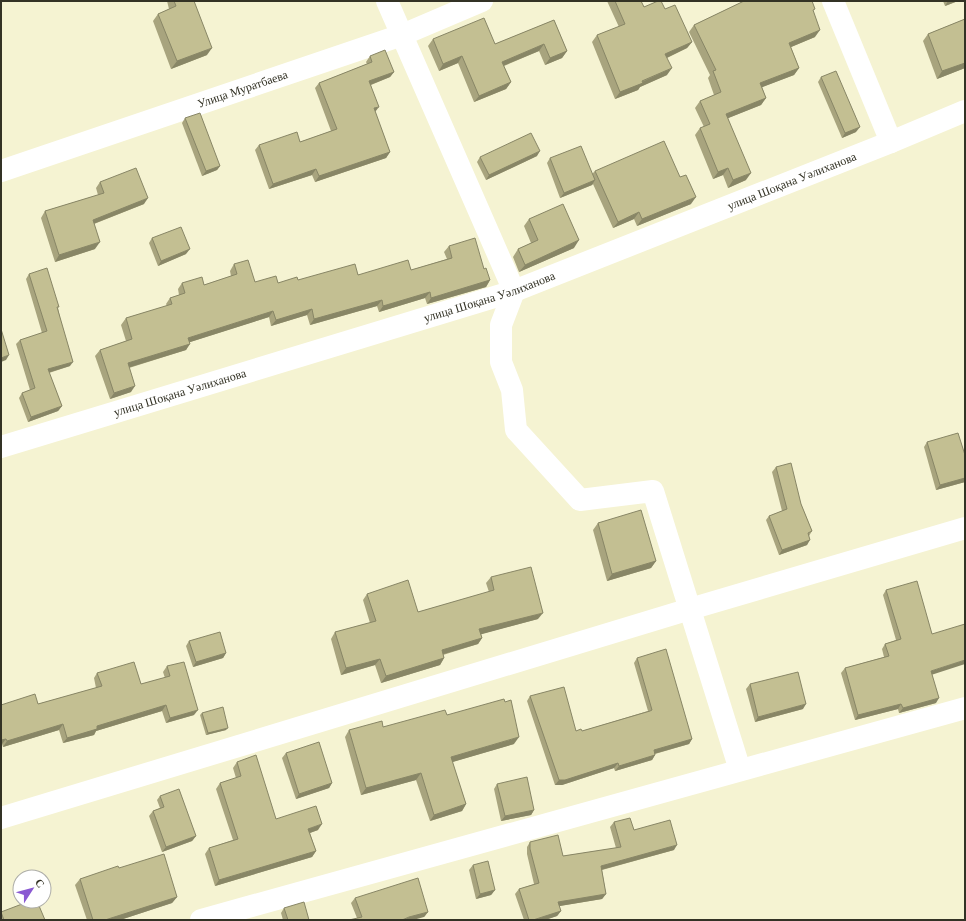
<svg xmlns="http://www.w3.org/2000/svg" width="966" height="921" viewBox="0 0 966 921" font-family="Georgia,serif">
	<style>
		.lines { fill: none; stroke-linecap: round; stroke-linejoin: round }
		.minor { stroke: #fff; stroke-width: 22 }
		.wall { fill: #a8a47e }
		.shaded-wall { fill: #888666 }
		.building { fill: #c3bf92; stroke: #888666 }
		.labels { text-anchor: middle; stroke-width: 3; stroke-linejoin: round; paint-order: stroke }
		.street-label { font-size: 12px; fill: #333225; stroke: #fff }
	</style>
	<rect width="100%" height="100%" fill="#f5f3d2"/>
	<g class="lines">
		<g class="minor">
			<polyline points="387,1 514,291 501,325 501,362 512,390 516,430 580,500 653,491 740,770"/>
			<polyline points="833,1 891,142"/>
			<path id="s1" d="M1,171L402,35L482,1"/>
			<path id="s2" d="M1,447L514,291L891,142L965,111"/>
			<polyline points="1,818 690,609 965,528"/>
			<polyline points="201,920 965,708"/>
		</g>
	</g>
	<g class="wall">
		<polygon points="167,1 194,1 207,55 171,69 153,21 158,14 169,9"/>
		<polygon points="607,1 641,1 644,7 665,9 692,42 687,48 667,58 667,75 640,87 638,90 615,99 592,42 597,35 619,27"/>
		<polygon points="743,1 812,1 813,11 815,37 791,47 799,68 794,75 762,87 766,98 761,105 728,118 746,180 728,188 723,175 713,179 695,135 700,128 704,127 695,108 700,101 714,95 708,78 710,75 689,32 694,25 742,2"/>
		<polygon points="943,1 958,1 945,6"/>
		<polygon points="965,19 965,68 937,79 923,41 928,34"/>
		<polygon points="554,20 567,51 562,58 545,65 539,51 504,66 511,82 506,89 474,102 458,63 439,71 428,46 433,39 495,44"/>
		<polygon points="370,56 394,72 390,77 371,85 375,112 390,152 386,158 315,182 312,175 269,189 255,150 259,145 300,142 331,131 315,88 319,83 367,64 366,62"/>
		<polygon points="821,77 856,132 842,138 818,82"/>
		<polygon points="185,118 220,166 217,170 202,176 182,123"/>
		<polygon points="537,156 486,180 477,162 480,157"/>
		<polygon points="550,158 592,174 595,171 691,204 637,226 634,219 613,228 593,184 592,185 560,198 547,163"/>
		<polygon points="100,182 144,204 94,224 95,249 55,262 41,218 45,211 98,195 96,188"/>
		<polygon points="529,219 574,248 519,272 513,257 518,249 531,243 524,226"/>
		<polygon points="152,238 186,254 158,266 149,243"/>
		<polygon points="449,246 484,269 490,280 486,287 427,304 425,298 379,312 377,306 310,325 307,315 271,326 269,317 190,342 186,350 129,368 131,392 110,399 95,356 100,350 126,341 121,325 126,318 167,306 166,304 170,298 179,295 178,289 182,283 204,285 231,276 230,271 234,264 255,282 278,283 298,280 411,270 447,259 444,252"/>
		<polygon points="29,274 58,308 70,366 49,373 62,406 58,411 28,422 19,398 22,393 30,390 16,344 20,340 42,333 26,279"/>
		<polygon points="927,442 965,455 965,482 936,490 924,447"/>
		<polygon points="776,467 801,504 812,531 809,536 807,545 779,555 766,520 769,516 782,511 772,472"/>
		<polygon points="598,523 656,561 651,568 607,581 593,530"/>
		<polygon points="491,577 538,619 481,634 482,638 478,644 443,655 444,658 440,665 381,683 375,665 341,675 331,639 335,632 370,623 363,600 367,594 418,612 489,592 486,583"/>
		<polygon points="886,590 932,675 936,703 899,713 898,709 855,720 841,673 845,668 884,657 882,649 885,644 896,640 883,595"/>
		<polygon points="189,641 226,653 223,658 193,667 186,646"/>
		<polygon points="637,658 692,739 689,744 655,754 655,755 652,760 615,771 614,768 562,785 555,785 527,701 530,696 576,731 582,731 648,711 634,663"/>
		<polygon points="167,666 194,715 166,723 162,711 96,731 94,735 63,743 59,730 3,747 2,744 1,705 38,704 96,688 94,678 97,673 141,684 165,678 163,672"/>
		<polygon points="750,684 803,709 755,722 746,689"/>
		<polygon points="202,713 226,730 206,735 200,715"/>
		<polygon points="447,715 514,744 452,762 466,804 462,811 430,821 416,780 361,795 345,737 349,730 383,727"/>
		<polygon points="286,753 332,783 329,788 296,799 282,758"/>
		<polygon points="237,762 276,819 318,830 310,833 316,851 312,857 215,886 205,854 209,848 233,840 216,789 220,783 236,778 233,768"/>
		<polygon points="497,784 534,810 531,815 501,821 494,789"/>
		<polygon points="160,796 196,836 192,841 162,852 149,816 153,811 160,808 157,800"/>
		<polygon points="614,822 634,830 674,850 602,870 606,894 602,899 559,906 561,911 557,916 545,920 524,920 515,894 519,889 534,884 527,854 527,847 530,842 563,856 616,848 610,827"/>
		<polygon points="473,865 495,890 491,895 476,899 469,870"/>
		<polygon points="119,868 177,897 172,903 120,920 87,920 75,885 80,879"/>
		<polygon points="355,898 428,912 424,917 357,918 351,903"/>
		<polygon points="284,908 309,920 283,920 281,913"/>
		<polygon points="1,912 45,920 1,920"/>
	</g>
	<g class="shaded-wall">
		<polygon points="948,1 958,1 945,6"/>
		<polygon points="820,30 815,37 784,50 789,43"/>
		<polygon points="692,42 687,48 660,61 665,54"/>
		<polygon points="544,44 539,51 498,68 502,62"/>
		<polygon points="212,48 207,55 171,69 177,61"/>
		<polygon points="567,51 562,58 545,65 550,58"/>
		<polygon points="462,56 458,63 439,71 443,64"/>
		<polygon points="965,63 965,68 937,79 942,71"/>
		<polygon points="672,68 667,75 640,87 638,90 615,99 620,92"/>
		<polygon points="799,68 794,75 755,90 760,83"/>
		<polygon points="394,72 390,77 365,87 369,81"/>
		<polygon points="511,82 506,89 474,102 479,96"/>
		<polygon points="766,98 761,105 721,121 726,114"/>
		<polygon points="379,107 375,112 374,108"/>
		<polygon points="860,127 856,132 842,138 845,133"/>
		<polygon points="540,151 537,156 486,180 489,175"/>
		<polygon points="390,152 386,158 315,182 319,176"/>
		<polygon points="220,166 217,170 202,176 206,171"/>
		<polygon points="728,168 723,175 713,179 718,172"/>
		<polygon points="316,169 312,175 269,189 273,184"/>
		<polygon points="751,173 746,180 728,188 733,180"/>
		<polygon points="595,180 592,185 560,198 564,193"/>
		<polygon points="696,197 691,204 637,226 642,219"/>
		<polygon points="148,198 144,204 88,226 93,220"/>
		<polygon points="639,212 634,219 613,228 618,222"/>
		<polygon points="579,240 574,248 519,272 525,265"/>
		<polygon points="100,242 95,249 55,262 59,255"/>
		<polygon points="190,249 186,254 158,266 161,261"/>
		<polygon points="490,280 486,287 427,304 431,298"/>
		<polygon points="430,292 425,298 379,312 383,306"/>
		<polygon points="382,300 377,306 310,325 314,319"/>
		<polygon points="312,309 307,315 271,326 276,320"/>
		<polygon points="273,311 269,317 184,344 188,338"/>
		<polygon points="190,344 186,350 124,369 128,363"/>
		<polygon points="9,355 6,360 1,362 1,358"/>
		<polygon points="73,362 70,366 44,374 48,369"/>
		<polygon points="135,386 131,392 110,399 114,393"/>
		<polygon points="62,406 58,411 28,422 31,417"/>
		<polygon points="965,478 965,482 936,490 940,485"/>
		<polygon points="810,540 807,545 779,555 782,550"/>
		<polygon points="656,561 651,568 607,581 612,574"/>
		<polygon points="543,613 538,619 475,636 479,629"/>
		<polygon points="482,638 478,644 437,656 442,650"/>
		<polygon points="226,653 223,658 193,667 196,662"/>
		<polygon points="444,658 440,665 381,683 386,676"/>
		<polygon points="380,659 375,665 341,675 346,668"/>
		<polygon points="965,660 965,664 928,676 931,671"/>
		<polygon points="939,698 936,703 899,713 903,708"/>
		<polygon points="806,704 803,709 755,722 758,717"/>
		<polygon points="901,704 898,709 855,720 858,715"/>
		<polygon points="166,705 162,711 96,731 94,735 63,743 67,738 97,726"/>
		<polygon points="198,710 194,715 166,723 170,718"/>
		<polygon points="63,724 59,730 3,747 7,741"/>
		<polygon points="228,728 226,730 206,735 208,733"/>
		<polygon points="519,737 514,744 446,764 451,757"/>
		<polygon points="6,739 2,744 1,745 1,740"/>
		<polygon points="692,739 689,744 650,755 654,750"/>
		<polygon points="655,755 652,760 615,771 619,766"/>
		<polygon points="618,763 614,768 562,785 555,785 559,780"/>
		<polygon points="421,773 416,780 361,795 366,788"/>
		<polygon points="332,783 329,788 296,799 299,794"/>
		<polygon points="466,804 462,811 430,821 434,815"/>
		<polygon points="534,810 531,815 501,821 505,816"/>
		<polygon points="322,824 318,830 304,835 308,829"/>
		<polygon points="196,836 192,841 162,852 166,847"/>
		<polygon points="677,845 674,850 597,871 601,866"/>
		<polygon points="316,851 312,857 215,886 219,880"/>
		<polygon points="495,890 491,895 476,899 480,894"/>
		<polygon points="606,894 602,899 554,907 558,902"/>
		<polygon points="177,897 172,903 120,920 105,920"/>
		<polygon points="561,911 557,916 545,920 533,920"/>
		<polygon points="428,912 424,917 413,920 402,920 409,917"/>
	</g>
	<g class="building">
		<polygon points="174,1 194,1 212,48 177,61 158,14 176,6"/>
		<polygon points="615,1 641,1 644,7 658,1 661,1 665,9 675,5 692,42 665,54 672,68 642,81 643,83 620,92 597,35 625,24"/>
		<polygon points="744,1 812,1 815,9 813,10 820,30 789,43 799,68 760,83 766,98 726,114 751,173 733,180 728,168 718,172 700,128 710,124 700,101 721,92 713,71 716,70 694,25"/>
		<polygon points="484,18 495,44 554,20 567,51 550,58 544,44 502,62 511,82 479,96 462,56 443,64 433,39"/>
		<polygon points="965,19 965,63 942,71 928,34"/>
		<polygon points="385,50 394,72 369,81 379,107 374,108 390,152 319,176 316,169 273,184 259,145 297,132 300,142 337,129 319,83 372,62 370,56"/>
		<polygon points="836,71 860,127 845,133 821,77"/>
		<polygon points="200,113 220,166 206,171 185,118"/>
		<polygon points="531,133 540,151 489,175 480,157"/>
		<polygon points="664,141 680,177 686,175 696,197 642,219 639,212 618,222 595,171"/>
		<polygon points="581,146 595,180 564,193 550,158"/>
		<polygon points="136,168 148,198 93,220 100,242 59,255 45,211 104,193 100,182"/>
		<polygon points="563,204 579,240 525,265 518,249 538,240 529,219"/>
		<polygon points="181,227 190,249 161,261 152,238"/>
		<polygon points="475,238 484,269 486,268 490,280 431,298 430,292 383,306 382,300 314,319 312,309 276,320 273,311 188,338 190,344 128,363 135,386 114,393 100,350 132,339 126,318 172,304 170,298 185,293 182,283 202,277 204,285 237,274 234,264 248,260 255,282 276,276 278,283 297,277 298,280 355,264 358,275 408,260 411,270 452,258 449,246"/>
		<polygon points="47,268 59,307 57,307 73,362 48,369 62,406 31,417 22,393 35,388 20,340 47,331 29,274"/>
		<polygon points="1,329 9,355 1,358"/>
		<polygon points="958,433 965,455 965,478 940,485 927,442"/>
		<polygon points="791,463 801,504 812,531 808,533 810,540 782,550 769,516 787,509 776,467"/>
		<polygon points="641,510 656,561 612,574 598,523"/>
		<polygon points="531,567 543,613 479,629 482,638 442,650 444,658 386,676 380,659 346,668 335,632 376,621 367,594 408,580 418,612 494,590 491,577"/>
		<polygon points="917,581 932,634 965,624 965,660 931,671 939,698 903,708 901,704 858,715 845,668 889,656 885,644 901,639 886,590"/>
		<polygon points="220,632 226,653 196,662 189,641"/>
		<polygon points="666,649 692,739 654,750 655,755 619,766 618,763 565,780 559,780 530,696 564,687 576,731 581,729 582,731 650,711 652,710 637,658"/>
		<polygon points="134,662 141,684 170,676 167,666 184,662 198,710 170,718 166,705 97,726 97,729 67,738 63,724 7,741 6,739 1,740 1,705 35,694 38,704 102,686 97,673"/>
		<polygon points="798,672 806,704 758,717 750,684"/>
		<polygon points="504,699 505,702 511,700 519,737 451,757 466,804 434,815 421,773 366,788 349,730 382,721 383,727 445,710 447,715"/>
		<polygon points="223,707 228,728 208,733 202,713"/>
		<polygon points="319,742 332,783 299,794 286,753"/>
		<polygon points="256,755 276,819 316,806 322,824 308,829 316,851 219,880 209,848 238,839 220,783 241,776 237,762"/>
		<polygon points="527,777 534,810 505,816 497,784"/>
		<polygon points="179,789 196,836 166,847 153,811 164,807 160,796"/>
		<polygon points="630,818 634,830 670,820 677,845 601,866 606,894 558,902 561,911 533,920 529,920 519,889 539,883 530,849 530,842 558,835 563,856 621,847 614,822"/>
		<polygon points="164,854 177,897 105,920 93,920 80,879 118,866 119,868"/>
		<polygon points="488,861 495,890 480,894 473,865"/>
		<polygon points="418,878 428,912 409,917 402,920 349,920 362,917 355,898"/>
		<polygon points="30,901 37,901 45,920 4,920 1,912"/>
		<polygon points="304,902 309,920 288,920 284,908"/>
	</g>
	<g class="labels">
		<g class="street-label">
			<text dy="4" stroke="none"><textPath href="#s1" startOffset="255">Улица Муратбаева</textPath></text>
			<text dy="4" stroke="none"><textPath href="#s2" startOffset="835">улица Шоқана Уәлиханова</textPath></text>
			<text dy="4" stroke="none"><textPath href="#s2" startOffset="511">улица Шоқана Уәлиханова</textPath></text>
			<text dy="4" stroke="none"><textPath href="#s2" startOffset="187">улица Шоқана Уәлиханова</textPath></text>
		</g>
	</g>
	<rect width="966" height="921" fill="none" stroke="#333225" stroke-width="4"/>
	<g transform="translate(32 889) rotate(54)"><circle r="19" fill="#ffffff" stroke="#adada8"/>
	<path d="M0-3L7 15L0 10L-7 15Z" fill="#8a59d2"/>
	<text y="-6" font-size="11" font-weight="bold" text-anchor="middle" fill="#333225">С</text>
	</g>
</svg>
